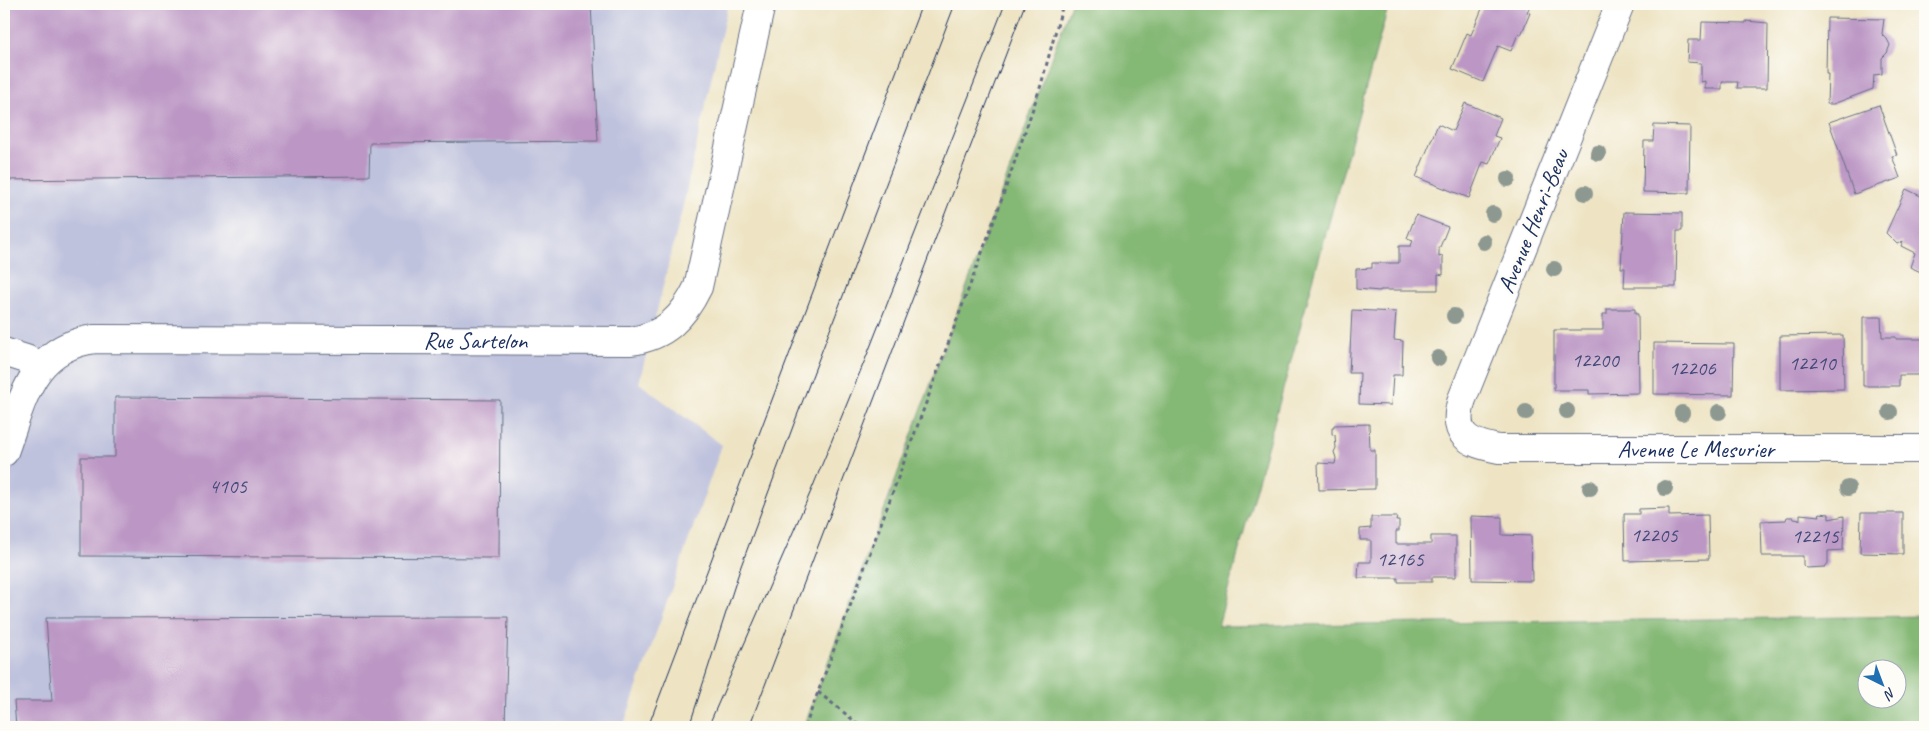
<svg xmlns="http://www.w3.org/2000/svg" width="1929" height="731" viewBox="0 0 1929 731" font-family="Caveat,sans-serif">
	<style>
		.industrial { fill: #bfc2dd }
		.forest { fill: #84b874; stroke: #507469; fill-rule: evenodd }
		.building { fill: #bc97c5 }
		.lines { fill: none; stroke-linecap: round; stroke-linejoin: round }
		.minor-casing { stroke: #656e82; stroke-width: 30 }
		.path { stroke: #656e82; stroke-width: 3; stroke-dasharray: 4 4; stroke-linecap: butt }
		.minor { stroke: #fff; stroke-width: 28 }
		.tram { stroke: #1b2f5e; stroke-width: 1 }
		.tree { fill: #8d9891 }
		.labels { text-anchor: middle; stroke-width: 5; stroke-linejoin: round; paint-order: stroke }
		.number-label { font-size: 21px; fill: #434978 }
		.street-label { font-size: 24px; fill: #1b2f5e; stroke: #fdfcf7 }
	</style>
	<rect width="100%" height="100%" fill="#fdfcf7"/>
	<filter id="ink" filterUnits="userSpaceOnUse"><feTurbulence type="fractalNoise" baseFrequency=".02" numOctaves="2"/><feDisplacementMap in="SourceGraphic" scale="10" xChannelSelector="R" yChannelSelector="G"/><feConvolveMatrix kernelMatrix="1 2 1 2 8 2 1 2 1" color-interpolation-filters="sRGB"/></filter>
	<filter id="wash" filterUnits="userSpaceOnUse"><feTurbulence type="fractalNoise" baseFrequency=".0096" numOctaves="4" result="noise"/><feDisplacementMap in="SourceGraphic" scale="20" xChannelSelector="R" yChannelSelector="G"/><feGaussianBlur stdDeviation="1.12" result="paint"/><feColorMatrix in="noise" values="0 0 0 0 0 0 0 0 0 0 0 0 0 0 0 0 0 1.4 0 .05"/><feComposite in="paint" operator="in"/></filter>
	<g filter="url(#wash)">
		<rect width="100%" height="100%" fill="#eee4c4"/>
		<polygon class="industrial" points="4,4 728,4 682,210 639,383 722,445 623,727 4,727"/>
		<path class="forest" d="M1071,4H1389L1218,626L1925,616V727H804ZM1866,668H1896V698H1866Z"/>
		<g id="blocks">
			<g class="building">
				<polygon points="4,4 591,4 598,141 370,143 369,176 4,180"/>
				<polygon points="1484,4 1531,4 1527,12 1530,13 1521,35 1518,34 1511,51 1498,46 1483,82 1452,69 1467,33 1471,35"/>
				<polygon points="1827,18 1884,19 1882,34 1887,39 1890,45 1887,53 1882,58 1882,74 1874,75 1873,89 1833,104 1827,104 1828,74 1826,74"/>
				<polygon points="1746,21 1768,23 1767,88 1737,88 1738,82 1722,82 1722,89 1705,89 1705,81 1701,82 1701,63 1687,62 1688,40 1701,40 1702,22 1746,23"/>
				<polygon points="1465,103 1501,118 1494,136 1500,138 1489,164 1483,162 1469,198 1416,177 1438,124 1453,131"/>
				<polygon points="1879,105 1897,155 1892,156 1900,178 1854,194 1829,122"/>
				<polygon points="1654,125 1690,126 1689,193 1643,192 1644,141 1653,141"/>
				<polygon points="1906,189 1925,198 1925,274 1910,267 1915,253 1901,246 1903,241 1897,244 1886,233"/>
				<polygon points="1624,212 1682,213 1682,231 1677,231 1676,287 1624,287 1625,268 1621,268"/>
				<polygon points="1416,215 1448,227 1440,247 1439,246 1439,257 1443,256 1443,275 1438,274 1438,290 1380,290 1380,291 1356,289 1356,269 1372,268 1372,263 1399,263 1399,246 1411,246 1413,240 1407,238"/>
				<polygon points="1607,309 1635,309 1635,314 1638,314 1639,393 1589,394 1589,390 1554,390 1554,330 1603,330 1603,314 1607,314"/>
				<polygon points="1352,310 1396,312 1394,340 1403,341 1402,375 1393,375 1391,405 1359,404 1360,373 1349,373"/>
				<polygon points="1863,317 1881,317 1882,337 1896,337 1896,339 1925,339 1925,375 1899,375 1899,386 1863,386"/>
				<polygon points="1843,335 1844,389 1780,390 1780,336"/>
				<polygon points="1654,343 1734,344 1733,395 1654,394"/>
				<polygon points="115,397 500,400 499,558 81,556 81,457 115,457"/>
				<polygon points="1369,424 1370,450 1375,450 1375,489 1319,490 1318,463 1335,464 1336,458 1334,452 1336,448 1335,435 1332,434 1332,427 1334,427 1334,425"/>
				<polygon points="1669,508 1669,516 1708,515 1709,559 1625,561 1624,514 1639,514 1639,509"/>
				<polygon points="1819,513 1829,514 1829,519 1844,516 1843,550 1828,551 1828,563 1825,567 1806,568 1803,565 1803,556 1762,556 1761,521 1786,520 1787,517 1793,517 1794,519 1800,520 1800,514 1820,516"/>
				<polygon points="1861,513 1903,513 1903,554 1860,553"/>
				<polygon points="1471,516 1502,517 1502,535 1531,536 1532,581 1472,580"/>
				<polygon points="1371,517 1397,517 1396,521 1399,521 1399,531 1396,531 1396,544 1431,544 1431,536 1456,536 1456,577 1432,577 1432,582 1398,582 1398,578 1358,578 1359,562 1371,562 1371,540 1360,540 1360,529 1371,528"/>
				<polygon points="508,617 505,727 16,727 14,701 52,701 46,618"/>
			</g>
		</g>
	</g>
	<g filter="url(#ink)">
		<use href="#blocks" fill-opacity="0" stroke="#656e82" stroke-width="1"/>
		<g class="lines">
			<g class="minor-casing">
				<g id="minor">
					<path id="s1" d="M1620,4L1462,399C1451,435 1467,443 1499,449H1925"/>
					<polyline points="4,352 26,359 40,367"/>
					<path id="s2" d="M4,452C23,400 31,347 95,339L631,341C665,336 683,318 698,287L761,4"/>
				</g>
			</g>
			<g class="path">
				<polyline points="818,692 862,727"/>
				<polyline points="805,727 998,210 1041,85 1063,4"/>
			</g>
			<use href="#minor" class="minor"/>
			<g class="tram">
				<polyline points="648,727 922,4"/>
				<polyline points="689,727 741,566 795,421 955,4"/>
				<polyline points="708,727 811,491 867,355 1005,4"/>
				<polyline points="749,727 1025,4"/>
			</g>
		</g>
		<g class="tree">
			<circle cx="1598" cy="153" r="8"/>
			<circle cx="1508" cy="179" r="8"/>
			<circle cx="1585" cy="193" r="8"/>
			<circle cx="1493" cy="214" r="8"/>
			<circle cx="1484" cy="242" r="8"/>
			<circle cx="1554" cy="269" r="8"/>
			<circle cx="1454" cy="316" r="8"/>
			<circle cx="1438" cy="358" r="8"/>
			<circle cx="1567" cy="411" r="8"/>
			<circle cx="1526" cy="412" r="8"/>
			<circle cx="1719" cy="412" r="8"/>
			<circle cx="1890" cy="412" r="8"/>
			<circle cx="1682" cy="413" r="8"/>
			<circle cx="1590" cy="488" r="8"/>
			<circle cx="1665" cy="488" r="8"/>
			<circle cx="1848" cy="488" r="8"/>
		</g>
	</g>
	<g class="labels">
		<g class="number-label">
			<text x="1595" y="367">12200</text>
			<text x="1812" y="370">12210</text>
			<text x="1692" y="375">12206</text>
			<text x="228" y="493">4105</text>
			<text x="1654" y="542">12205</text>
			<text x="1815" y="543">12215</text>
			<text x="1400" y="566">12165</text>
		</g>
		<g class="street-label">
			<text transform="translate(1533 221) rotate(-68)" y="8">Avenue Henri-Beau</text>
			<text dy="8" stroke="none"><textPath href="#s2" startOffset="536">Rue Sartelon</textPath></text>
			<text dy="8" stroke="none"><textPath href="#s1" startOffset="698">Avenue Le Mesurier</textPath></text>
		</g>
	</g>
	<rect width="1929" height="731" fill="none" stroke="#fdfcf7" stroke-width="20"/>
	<g transform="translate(1882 684) rotate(138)"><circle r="24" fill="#fdfcf7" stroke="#a3aaba"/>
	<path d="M0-4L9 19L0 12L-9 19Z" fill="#1f6fb2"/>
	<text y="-8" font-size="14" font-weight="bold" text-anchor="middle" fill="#1b2f5e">N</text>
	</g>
</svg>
